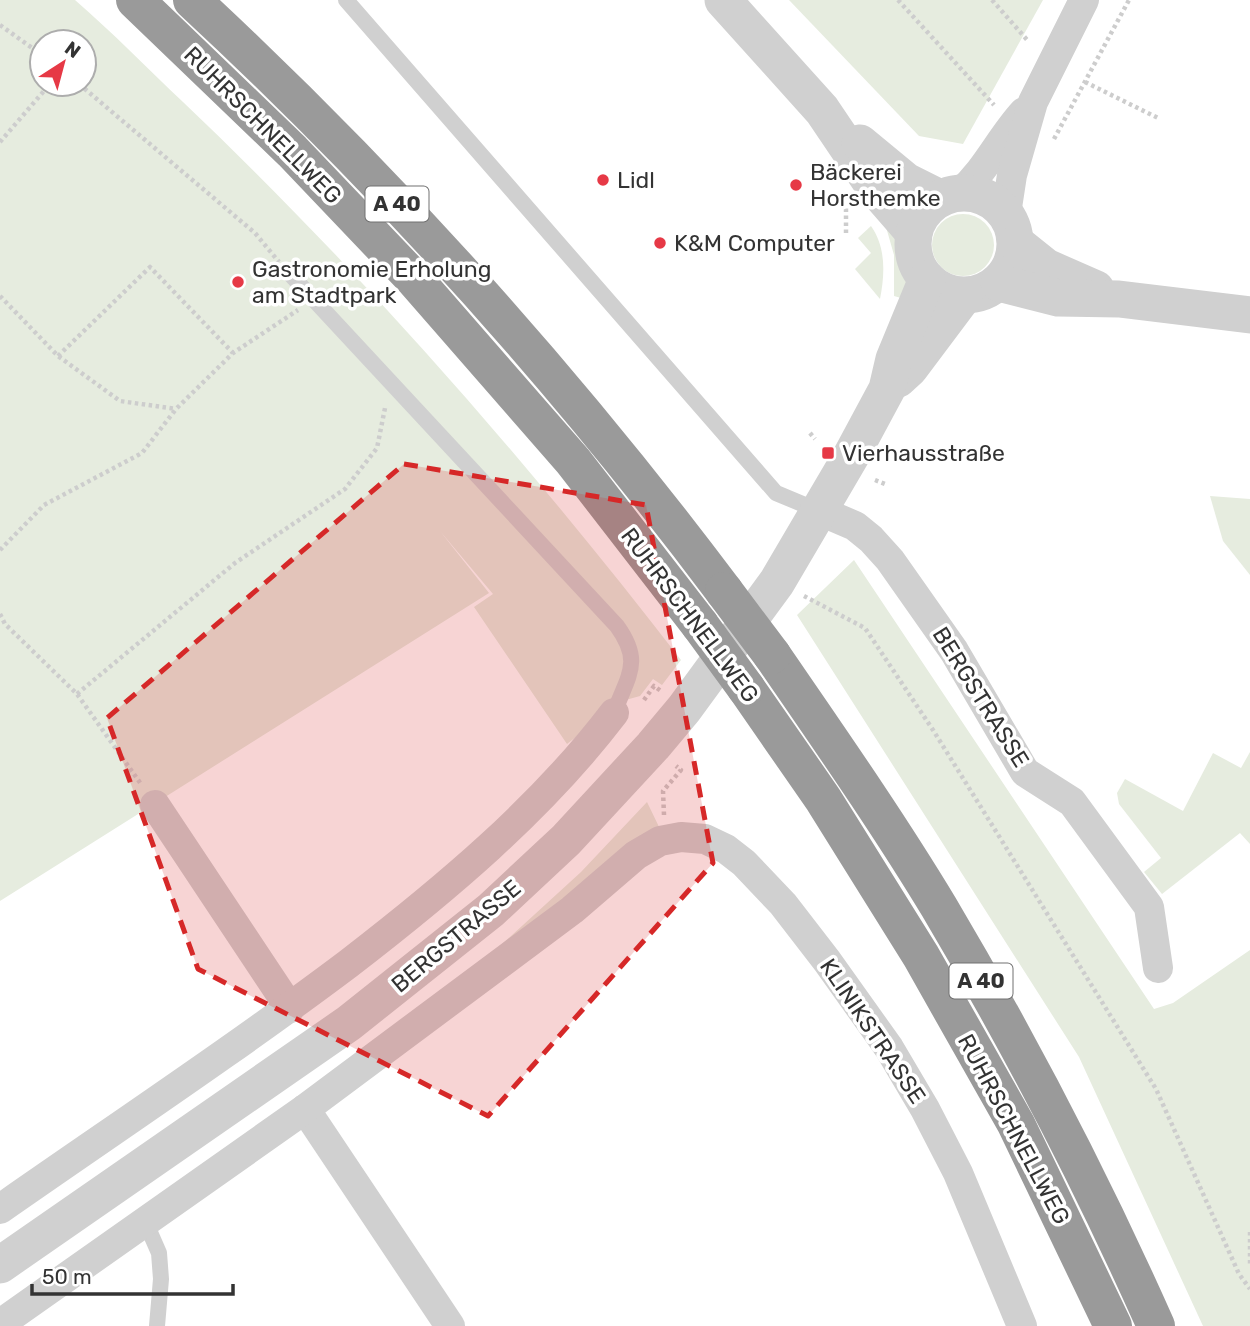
<svg xmlns="http://www.w3.org/2000/svg" width="1250" height="1326" viewBox="0 0 1250 1326" font-family="Rubik,sans-serif">
	<style>
		.green { fill: #e6ecdf; fill-rule: evenodd }
		.lines { fill: none; stroke-linecap: round; stroke-linejoin: round }
		.path { stroke: #cdcdcd; stroke-width: 4.5; stroke-dasharray: 3.5 3.5; stroke-linecap: butt }
		.service { stroke: #d0d0d0; stroke-width: 16 }
		.minor { stroke: #d0d0d0; stroke-width: 30 }
		.tertiary { stroke: #d0d0d0; stroke-width: 37 }
		.motorway { stroke: #9a9a9a; stroke-width: 38 }
		.motorway-bridge { stroke: #9a9a9a; stroke-width: 38 }
		.marked { fill: #d62828; fill-opacity: 0.2; stroke: #d62828; stroke-width: 5; stroke-dasharray: 14 9; stroke-linejoin: round }
		.poi-dot { fill: #e63946; stroke: #fff; stroke-width: 2.5 }
		.labels { text-anchor: middle; stroke-width: 7; stroke-linejoin: round; paint-order: stroke }
		.shield { fill: #fff; stroke: #707070; stroke-width: 2 }
		.shield-label { font-size: 21px; font-weight: bold; fill: #333 }
		.street-label { font-size: 23px; fill: #333; stroke: #fff }
		.poi-label { font-size: 23px; fill: #333; stroke: #fff; text-anchor: start }
	</style>
	<rect width="100%" height="100%" fill="#fff"/>
	<g class="green">
		<path d="M0,0H75C112,32 147,68 183,102C363,273 529,463 681,660L662,685L653,679L640,696L622,701L567,744L474,607L493,594L440,531L489,593L0,901ZM42,42H84V84H42Z"/>
		<polygon points="789,0 1043,0 963,144 919,136"/>
		<circle cx="963" cy="245" r="31"/>
		<path d="M871,226C886,247 885,274 880,299L855,269L871,253L858,238Z"/>
		<polygon points="886,227 901,232 910,279 908,300 894,296 894,255"/>
		<polygon points="1210,496 1250,499 1250,575 1223,541"/>
		<polygon points="854,560 1154,1009 1173,1003 1250,950 1250,1326 1203,1326 1079,1057 797,615"/>
		<polygon points="1250,752 1250,844 1240,833 1162,894 1144,872 1161,858 1119,804 1117,793 1125,779 1183,811 1213,753 1241,768"/>
		<polygon points="647,802 661,831 489,956 581,872"/>
	</g>
	<g class="lines">
		<g class="path">
			<polyline points="898,0 994,105"/>
			<polyline points="992,0 1029,42"/>
			<polyline points="0,25 42,55"/>
			<polyline points="1085,82 1158,118"/>
			<polyline points="79,84 255,233 279,262"/>
			<polyline points="1054,139 1129,0"/>
			<polyline points="0,142 50,84"/>
			<polyline points="846,233 846,202"/>
			<polyline points="0,296 58,356 120,401 176,409"/>
			<polyline points="58,356 150,267 233,353"/>
			<polyline points="810,433 815,439"/>
			<polyline points="875,480 885,484"/>
			<polyline points="0,550 44,505 142,453 176,409 233,353 298,310"/>
			<polyline points="804,596 865,628 933,730 1156,1089 1239,1274 1250,1289"/>
			<polyline points="0,614 5,624 77,694 141,784"/>
			<polyline points="77,694 235,563 345,489 377,448 385,408"/>
			<polyline points="644,700 654,686 661,691"/>
			<polyline points="664,815 663,791 681,770 676,766"/>
			<polyline points="1250,1232 1250,1265"/>
		</g>
		<g class="service">
			<polyline points="346,0 776,493 819,511"/>
			<path d="M291,275L617,626C643,662 628,675 614,713"/>
			<polyline points="145,1221 159,1253 161,1279 157,1326"/>
		</g>
		<g class="minor">
			<path d="M960,193C987,169 1000,138 1024,112"/>
			<polyline points="1006,214 1012,175 1033,102 1084,0"/>
			<polyline points="820,511 855,526 871,539 890,560 954,651 1025,772 1072,802 1149,907 1158,968"/>
			<polyline points="155,805 290,1008"/>
			<polyline points="305,1109 450,1326"/>
			<path d="M0,1209C116,1128 235,1049 348,964C444,890 540,810 614,713"/>
			<polyline points="0,1324 305,1109 572,910 636,855 660,841 681,837 705,839 726,849 744,863 783,904 827,961 889,1048 925,1109 958,1173 1022,1326"/>
		</g>
		<g class="tertiary">
			<polyline points="723,0 822,110 874,187 914,233"/>
			<polyline points="860,143 906,181 940,198"/>
			<circle cx="964" cy="244" r="51"/>
			<polyline points="1016,243 1046,267 1096,289"/>
			<polyline points="999,283 1058,298 1119,299 1250,315"/>
			<polyline points="898,379 910,368 964,296"/>
			<polyline points="0,1265 349,1023 491,910 566,840 653,746 684,709 777,582 851,456 887,389 894,359 927,279"/>
		</g>
		<g class="motorway">
			<polyline points="135,0 292,151 415,280 573,461 700,625"/>
			<path d="M192,0C386,180 565,379 724,591"/>
			<path d="M772,655C829,738 887,821 939,907C1019,1042 1092,1182 1156,1326"/>
			<polyline points="746,688 823,799 921,956 1016,1124 1113,1326"/>
		</g>
		<g class="motorway-bridge">
			<polyline points="724,591 772,655"/>
			<polyline points="700,625 746,688"/>
		</g>
	</g>
	<path class="marked" d="M404,464L646,505L713,863L488,1116L198,969L107,718Z"/>
	<g class="poi-dot">
		<circle cx="603" cy="180" r="7"/>
		<circle cx="796" cy="185" r="7"/>
		<circle cx="660" cy="243" r="7"/>
		<circle cx="238" cy="282" r="7"/>
		<rect x="821" y="446" width="14" height="14" rx="3.5"/>
	</g>
	<g class="labels">
		<g class="shield">
			<rect x="365.5" y="186.5" width="63" height="35" rx="5"/>
			<rect x="949.5" y="963.5" width="63" height="35" rx="5"/>
		</g>
		<g class="shield-label">
			<text x="397" y="211">A 40</text>
			<text x="981" y="988">A 40</text>
		</g>
		<g class="street-label">
			<text transform="translate(263 125) rotate(45)" y="8">RUHRSCHNELLWEG</text>
			<text transform="translate(690 615) rotate(53)" y="8">RUHRSCHNELLWEG</text>
			<text transform="translate(981 697) rotate(58)" y="8">BERGSTRASSE</text>
			<text transform="translate(456 936) rotate(-40)" y="8">BERGSTRASSE</text>
			<text transform="translate(873 1031) rotate(56)" y="8">KLINIKSTRASSE</text>
			<text transform="translate(1014 1129) rotate(62)" y="8">RUHRSCHNELLWEG</text>
		</g>
		<g class="poi-label">
			<text x="810" y="180">Bäckerei<tspan x="810" dy="26">Horsthemke</tspan></text>
			<text x="617" y="188">Lidl</text>
			<text x="674" y="251">K&amp;M Computer</text>
			<text x="252" y="277">Gastronomie Erholung<tspan x="252" dy="26">am Stadtpark</tspan></text>
			<text x="842" y="461">Vierhausstraße</text>
		</g>
	</g>
	<g transform="translate(63 63) rotate(36)"><circle r="33" fill="#ffffff" stroke="#adadad" stroke-width="2"/>
	<path d="M0-5L12 26L0 18L-12 26Z" fill="#e63946"/>
	<text y="-10" font-size="19" font-weight="bold" text-anchor="middle" fill="#333333">N</text>
	</g>
	<path d="M32 1284v10h201v-10" fill="none" stroke="#333333" stroke-width="3.5"/>
	<text x="42" y="1284" font-size="21" fill="#333333" stroke="#ffffff" stroke-width="5" paint-order="stroke">50 m</text>
</svg>
